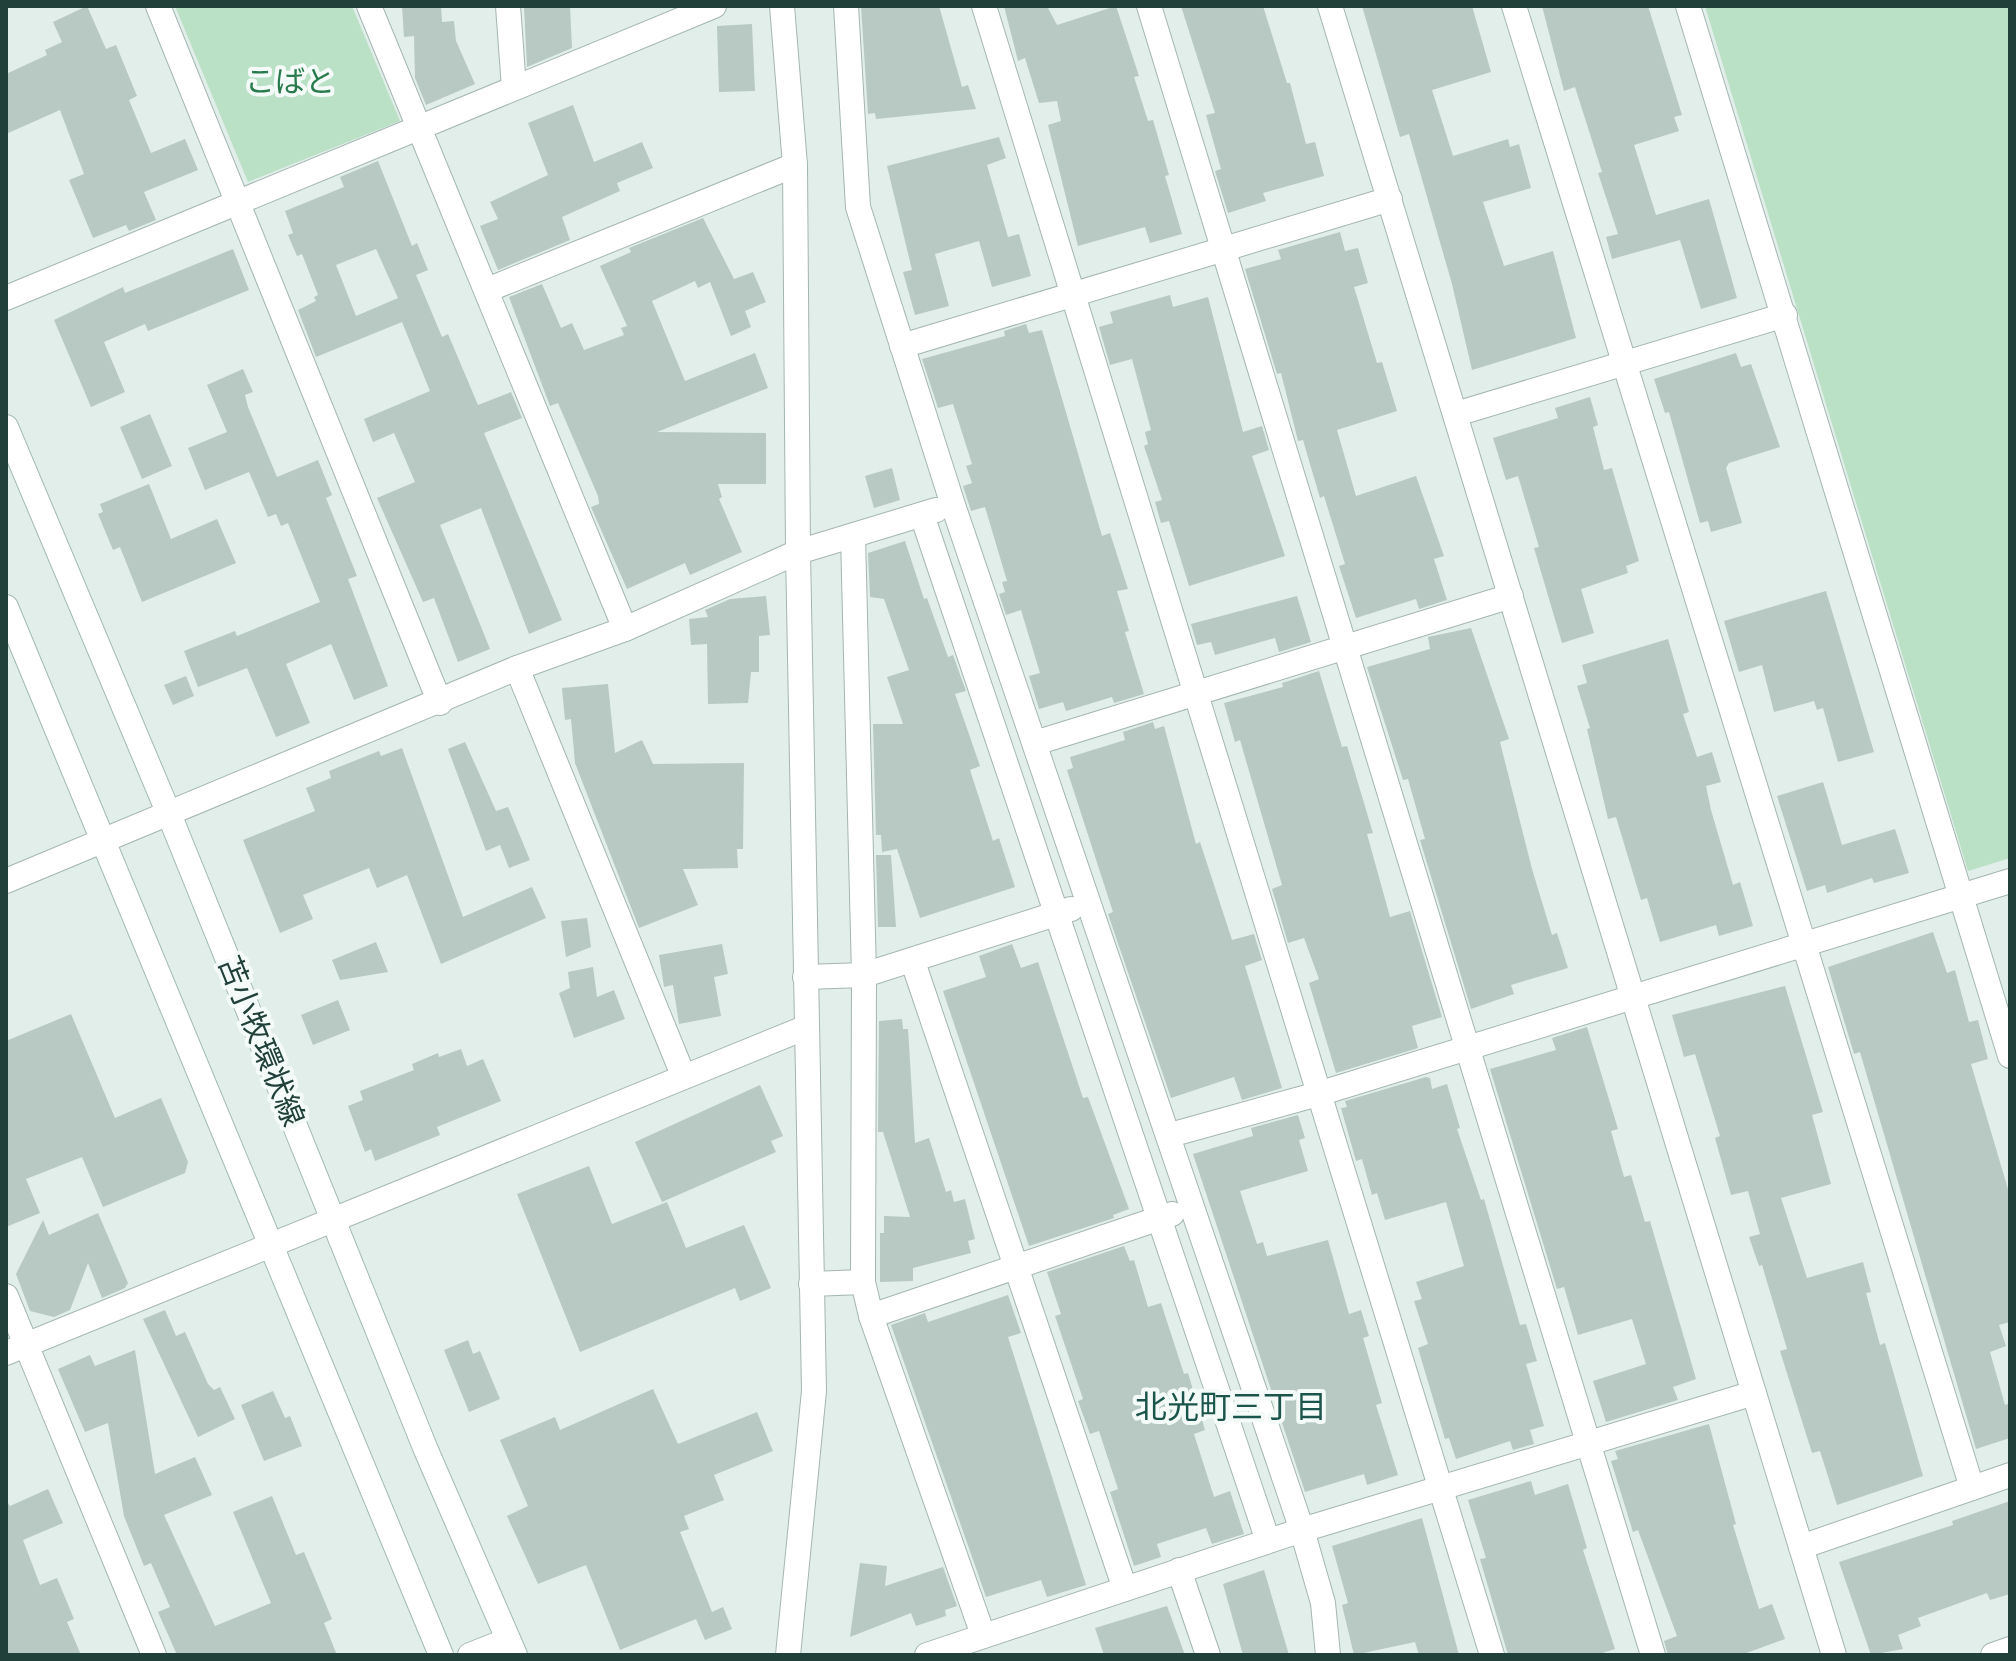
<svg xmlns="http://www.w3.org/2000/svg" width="2016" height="1661" viewBox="0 0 2016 1661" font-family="'Alegreya Sans','Noto Sans JP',sans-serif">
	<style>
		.green { fill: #bae0c6 }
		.building { fill: #b7c9c2; fill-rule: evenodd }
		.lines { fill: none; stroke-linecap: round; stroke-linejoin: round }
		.minor-casing { stroke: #a4b6b1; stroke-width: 26 }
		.secondary-casing { stroke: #a0bab2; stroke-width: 26 }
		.minor { stroke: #fff; stroke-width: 24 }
		.secondary { stroke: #fff; stroke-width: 24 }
		.labels { text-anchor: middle; stroke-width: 8; stroke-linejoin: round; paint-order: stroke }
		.park-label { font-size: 30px; fill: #287a4d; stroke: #f3faf7 }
		.street-label { font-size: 30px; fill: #21403a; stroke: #f3faf7 }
		.neighbourhood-label { font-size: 32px; fill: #1b544a; stroke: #f3faf7 }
	</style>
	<rect width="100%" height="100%" fill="#e2eee9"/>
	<g class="green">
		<polygon points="175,6 352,6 400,121 248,182"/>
		<polygon points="1705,6 2010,6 2010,858 1968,871"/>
	</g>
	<g class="building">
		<polygon points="87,6 106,49 116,45 137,96 129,100 151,153 185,139 198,170 144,192 156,220 129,231 126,225 93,238 69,180 84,174 60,110 6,134 6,74 47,55 45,50 62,42 53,22"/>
		<polygon points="402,6 441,6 442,22 454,21 456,41 475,84 426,105 415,78 414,36 404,37"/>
		<polygon points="524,6 570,6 572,48 527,67"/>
		<polygon points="861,6 939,6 962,87 968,85 976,109 876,119 875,113 868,114"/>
		<polygon points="1004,6 1047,6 1057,25 1116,6 1139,76 1134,77 1148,121 1153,120 1169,175 1165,176 1182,234 1150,243 1145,227 1078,246 1048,125 1061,121 1057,101 1039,103 1025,58 1018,61"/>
		<polygon points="1181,6 1263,6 1287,83 1290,83 1306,144 1315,142 1324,176 1263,193 1266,201 1228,213 1215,171 1221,169 1206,115 1215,113"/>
		<polygon points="1362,6 1472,6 1491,72 1432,90 1453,156 1508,139 1510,147 1519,144 1531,188 1483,202 1504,266 1553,251 1576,338 1472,370 1452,284 1409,134 1400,137"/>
		<polygon points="1542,6 1648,6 1682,115 1674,117 1679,131 1634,145 1656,215 1709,199 1737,298 1701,309 1680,240 1612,259 1606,237 1618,234 1598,173 1602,172 1575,87 1564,91"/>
		<polygon points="752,24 755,91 719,92 717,26"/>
		<polygon points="573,105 594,162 642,142 653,168 617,183 620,191 562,217 570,240 498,270 480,226 498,219 490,202 548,175 528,123"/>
		<polygon points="999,137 1006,158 987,165 1008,237 1019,234 1031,276 992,287 979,241 935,254 949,306 915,315 903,272 912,270 887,166"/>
		<path d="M378,161L412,246L417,243L428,270L416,275L442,337L448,334L478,405L511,392L522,418L484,433L562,620L529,634L481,508L440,525L490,649L458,662L434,598L423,602L377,498L415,482L394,433L373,442L364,419L430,391L402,322L316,357L298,310L316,301L314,297L318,295L302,254L297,256L288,235L293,233L285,211L344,187L340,177ZM376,249L398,298L356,316L336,265Z"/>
		<polygon points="703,218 734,279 753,272 766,302 745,311 751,327 731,336 710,282 698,288 695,281 652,301 685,381 755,353 768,388 657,432 766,433 766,484 718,484 722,497 719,499 742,552 690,575 685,563 627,589 591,507 599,504 598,496 558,403 550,406 509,297 542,284 561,328 572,323 584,350 624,335 621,328 627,326 600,266 631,252 629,248"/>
		<polygon points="1340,232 1345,251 1358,248 1368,283 1354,287 1377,363 1382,362 1397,411 1337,430 1356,496 1416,476 1444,556 1434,559 1447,600 1419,609 1416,599 1356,618 1339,566 1345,564 1324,496 1320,498 1303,440 1298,441 1281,373 1277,374 1245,269 1281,259 1278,250"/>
		<polygon points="233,249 249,290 148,331 145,324 104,342 125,392 91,407 54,320 123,287 125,293"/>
		<polygon points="1170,295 1173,307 1208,297 1243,432 1262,426 1269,450 1252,456 1285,556 1189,586 1169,521 1161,523 1155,502 1162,500 1144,446 1148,444 1145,432 1151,430 1132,359 1110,365 1099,327 1113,323 1110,312"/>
		<polygon points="1026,324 1029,333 1042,330 1102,536 1110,533 1128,589 1117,591 1129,631 1125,632 1144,694 1114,703 1112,697 1066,711 1063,702 1039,709 1029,676 1040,673 1021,610 1006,615 999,594 1005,592 1002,582 1007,581 985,507 971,511 963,486 972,483 966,466 972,464 953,404 938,408 922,359 1005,336 1004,331"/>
		<polygon points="1736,353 1741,367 1751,364 1780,447 1729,463 1726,468 1742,523 1711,532 1708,521 1700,523 1669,412 1665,413 1654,379"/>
		<polygon points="243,369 253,392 245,395 248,407 277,477 318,460 332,495 326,498 357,576 348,579 388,686 354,700 331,644 286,664 310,723 276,737 247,668 198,687 184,651 235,631 237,636 320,602 288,523 281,526 276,514 268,517 249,472 205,490 188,448 227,432 207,385"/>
		<polygon points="1590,397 1598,425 1593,427 1604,470 1612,468 1639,561 1626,566 1628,573 1581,589 1594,633 1562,643 1534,548 1539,547 1518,476 1506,480 1493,438 1558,418 1555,408"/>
		<polygon points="150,414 172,466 142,479 120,427"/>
		<polygon points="892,468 900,500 874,508 865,476"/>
		<polygon points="149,484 171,539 217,519 236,563 142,602 120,547 113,550 98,514 103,512 100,504"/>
		<polygon points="905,541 924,599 927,598 948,657 953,655 966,691 955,694 980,766 970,770 993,841 999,838 1015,887 920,918 897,849 882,852 881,835 876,835 873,724 903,724 887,677 909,670 884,599 870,597 868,553"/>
		<polygon points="1826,591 1874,752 1838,762 1823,708 1817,710 1814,701 1774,712 1762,665 1739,672 1724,621"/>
		<polygon points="766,596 770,635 759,636 759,672 751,672 748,703 708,704 707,644 691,645 689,619 708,617 705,610 730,599"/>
		<polygon points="1297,596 1311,642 1279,652 1275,638 1215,655 1211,642 1197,645 1191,624"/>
		<polygon points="1471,628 1509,739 1500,742 1532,869 1552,935 1557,933 1568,968 1511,985 1514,994 1471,1009 1420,840 1425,839 1408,779 1403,780 1367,667 1430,649 1428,637"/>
		<polygon points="1668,639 1689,712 1683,714 1697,757 1712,752 1721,782 1706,786 1711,810 1733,885 1740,882 1753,926 1719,936 1716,925 1660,942 1647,898 1641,900 1616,817 1608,819 1587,729 1590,728 1577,686 1587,683 1582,665"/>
		<polygon points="1319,671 1342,747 1347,746 1361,793 1373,833 1367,834 1390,917 1410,911 1442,1017 1412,1026 1418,1048 1336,1073 1309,983 1319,979 1304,938 1288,943 1272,889 1282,885 1240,740 1235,742 1224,703 1283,687 1282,683"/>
		<polygon points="186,676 194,696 173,705 164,685"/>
		<polygon points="608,684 615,753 642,740 653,764 744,763 743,849 737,849 738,868 683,869 698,905 639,928 575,763 571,719 565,720 562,688"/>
		<polygon points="1153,722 1155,729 1164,726 1196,844 1200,842 1232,940 1254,934 1262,960 1245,966 1282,1088 1242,1100 1234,1077 1171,1098 1108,914 1113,912 1067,770 1073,768 1070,757 1125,740 1123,732"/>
		<polygon points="465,742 496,811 508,807 530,860 509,868 500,845 486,851 448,749"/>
		<polygon points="402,748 463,917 532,887 546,918 441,964 407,875 377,888 369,868 303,895 313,919 280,933 243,840 315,811 306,788 331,778 329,771 379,751 381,756"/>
		<polygon points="1823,782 1842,845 1895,829 1909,873 1874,883 1872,878 1827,893 1825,885 1807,891 1777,796"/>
		<polygon points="876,855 891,855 896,927 878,927"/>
		<polygon points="587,918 591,947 566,957 561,921"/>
		<polygon points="1933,932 1947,973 1955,970 1969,1022 1978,1020 1988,1059 1971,1064 2010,1196 2010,1322 1999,1325 2006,1346 1990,1352 2005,1405 2010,1403 2010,1438 1976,1449 1860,1052 1854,1054 1828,967"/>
		<polygon points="376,942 388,972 340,980 332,960"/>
		<polygon points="722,944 728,974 714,977 721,1016 679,1024 673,985 664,987 659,955"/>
		<polygon points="1012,944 1021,968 1038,962 1083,1098 1088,1097 1129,1209 1113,1215 1114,1218 1029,1246 943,991 986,977 979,956"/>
		<polygon points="593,967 597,997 614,990 625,1019 574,1038 559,993 570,988 568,972"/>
		<polygon points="1785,986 1823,1112 1812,1115 1831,1184 1781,1198 1807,1278 1863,1262 1871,1292 1866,1293 1880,1345 1885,1343 1923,1476 1837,1505 1820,1451 1812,1453 1780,1351 1787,1349 1762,1265 1759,1266 1749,1237 1760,1234 1748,1191 1731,1195 1715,1138 1720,1136 1695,1054 1684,1057 1672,1015"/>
		<polygon points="338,1000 350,1030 313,1045 301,1015"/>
		<polygon points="71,1014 115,1118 161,1098 188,1162 185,1173 103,1207 82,1157 26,1179 40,1213 6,1227 6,1041"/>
		<polygon points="902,1019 903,1029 908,1029 915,1143 929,1138 946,1192 951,1190 954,1202 965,1199 975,1239 968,1241 971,1253 913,1268 913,1281 880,1282 880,1233 884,1233 884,1216 910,1217 883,1132 878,1132 879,1021"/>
		<polygon points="1587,1027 1618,1129 1611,1131 1624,1177 1631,1175 1645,1222 1650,1221 1696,1379 1673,1387 1678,1400 1606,1422 1593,1381 1646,1364 1632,1319 1578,1335 1564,1287 1557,1289 1490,1069 1556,1050 1552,1038"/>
		<polygon points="461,1049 467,1066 483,1059 501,1101 437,1127 440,1135 375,1161 371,1149 365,1152 348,1106 363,1100 360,1091 414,1070 412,1064 438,1053 439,1057"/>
		<polygon points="1426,1077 1430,1078 1432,1089 1447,1084 1460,1128 1457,1129 1481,1200 1484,1199 1520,1325 1526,1324 1537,1361 1526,1364 1544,1426 1530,1430 1534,1444 1513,1450 1510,1441 1456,1459 1449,1438 1445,1439 1418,1348 1428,1344 1414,1301 1422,1299 1416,1282 1464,1266 1446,1202 1385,1220 1377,1193 1372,1195 1362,1159 1356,1161 1341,1108 1347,1107 1345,1101"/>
		<polygon points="760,1085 783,1136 771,1141 776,1152 662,1202 635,1142"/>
		<polygon points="1298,1115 1305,1138 1299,1140 1308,1171 1240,1191 1257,1244 1263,1242 1267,1256 1328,1240 1349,1314 1361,1310 1369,1336 1363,1338 1382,1403 1376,1405 1398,1475 1367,1485 1364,1474 1305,1492 1193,1154 1253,1136 1251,1128"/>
		<polygon points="589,1166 612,1224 667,1202 686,1248 744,1225 771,1288 740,1301 735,1288 580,1352 517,1194"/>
		<polygon points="98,1213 128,1283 125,1288 102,1298 88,1263 70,1310 54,1317 30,1311 16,1274 43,1220 49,1235"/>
		<polygon points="1124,1246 1130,1261 1134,1260 1148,1307 1161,1303 1184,1374 1188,1373 1205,1430 1194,1434 1214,1497 1230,1491 1244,1534 1212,1544 1206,1528 1157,1544 1161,1557 1134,1566 1110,1492 1118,1489 1099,1431 1090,1434 1078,1401 1083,1399 1055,1316 1061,1314 1047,1272"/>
		<polygon points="1008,1295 1021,1333 1008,1337 1086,1585 1047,1597 1041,1580 986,1597 891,1325 925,1313 928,1322"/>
		<polygon points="165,1310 176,1336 185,1332 208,1384 214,1390 220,1387 235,1419 198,1437 143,1319"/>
		<polygon points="468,1340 473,1354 480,1351 500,1399 469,1412 444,1350"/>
		<polygon points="135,1350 155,1474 195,1457 212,1495 164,1515 215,1626 271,1603 233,1512 272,1496 296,1555 304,1552 332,1619 324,1623 337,1655 177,1655 158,1612 170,1607 151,1563 144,1566 124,1516 108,1423 85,1432 58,1369 90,1355 95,1366"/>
		<polygon points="653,1389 678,1444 757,1412 773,1451 714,1475 724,1500 684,1516 689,1529 680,1532 712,1612 723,1607 732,1629 705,1640 696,1619 620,1650 586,1565 538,1584 507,1516 528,1506 500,1440 555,1417 560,1430"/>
		<polygon points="273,1391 285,1418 290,1416 302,1446 264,1461 241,1405"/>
		<polygon points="1709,1424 1736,1524 1733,1525 1759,1609 1772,1604 1785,1639 1741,1655 1668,1655 1664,1641 1677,1636 1638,1530 1633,1532 1611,1461 1618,1459 1615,1451"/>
		<polygon points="1531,1481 1535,1495 1568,1484 1587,1548 1583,1550 1615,1649 1596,1655 1508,1655 1480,1559 1486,1558 1468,1500"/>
		<polygon points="48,1489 63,1523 23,1540 40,1585 57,1578 74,1619 67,1622 81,1655 6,1655 6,1501 10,1506"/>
		<polygon points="2010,1501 2010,1594 1990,1600 1987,1593 1918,1618 1921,1626 1898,1635 1903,1649 1871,1655 1839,1562 1953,1525 1952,1521"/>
		<polygon points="1422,1518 1459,1655 1419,1655 1415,1642 1354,1655 1342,1605 1348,1603 1332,1546"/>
		<polygon points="860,1563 887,1566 885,1586 943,1567 957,1606 945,1610 946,1616 916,1626 911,1613 850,1637"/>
		<polygon points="1264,1570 1289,1655 1243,1655 1235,1627 1223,1584"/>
		<polygon points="1167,1606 1185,1655 1104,1655 1095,1628"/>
	</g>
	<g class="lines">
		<g class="minor-casing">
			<g id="minor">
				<polyline points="158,6 440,703"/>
				<polyline points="369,6 625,629"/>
				<polyline points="508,6 514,88"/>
				<polyline points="782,6 795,165 798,552 814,1391 788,1655"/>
				<polyline points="846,6 858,207 953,505 1302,1530 1323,1603 1328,1655"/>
				<polyline points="984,6 1492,1655"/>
				<polyline points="1149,6 1653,1655"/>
				<polyline points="1330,6 1834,1655"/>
				<polyline points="1514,6 1972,1488"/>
				<polyline points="1688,6 2010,1056"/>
				<polyline points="487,290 795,165"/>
				<polyline points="6,298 714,6"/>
				<polyline points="902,346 1390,199"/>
				<polyline points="1456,414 1785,315"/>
				<polyline points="922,515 1268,1541"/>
				<polyline points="853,536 864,975 863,1282 871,1316 983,1635"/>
				<polyline points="517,668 683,1075"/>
				<polyline points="1035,743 1511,596"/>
				<polyline points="6,881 517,668 625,629 798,552 936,510"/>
				<polyline points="913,962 1125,1589"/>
				<polyline points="805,977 864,975 1071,909"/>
				<polyline points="1170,1135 1318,1094 2010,881"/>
				<polyline points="811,1284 863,1282"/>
				<polyline points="6,1296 154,1655"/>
				<polyline points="871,1316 1172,1214"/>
				<polyline points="6,1353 807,1027"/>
				<polyline points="1801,1547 2010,1475"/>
				<polyline points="1179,1570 1208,1655"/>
				<polyline points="470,1655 508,1640"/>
				<polyline points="927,1655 1302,1530 1754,1393"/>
				<polyline points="1993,1655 2010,1649"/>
			</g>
		</g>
		<g class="secondary-casing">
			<g id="secondary">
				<polyline points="6,427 169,814 426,1450 515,1655"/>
				<polyline points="6,607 441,1655"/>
			</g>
		</g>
		<use href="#minor" class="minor"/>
		<use href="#secondary" class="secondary"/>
	</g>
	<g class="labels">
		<g class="park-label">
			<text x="290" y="92">こばと</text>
		</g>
		<g class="street-label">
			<text transform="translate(261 1041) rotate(68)" y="10">苫小牧環状線</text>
		</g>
		<g class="neighbourhood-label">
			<text x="1231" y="1418">北光町三丁目</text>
		</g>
	</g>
	<rect width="2016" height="1661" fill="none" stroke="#21403a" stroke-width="16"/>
</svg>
